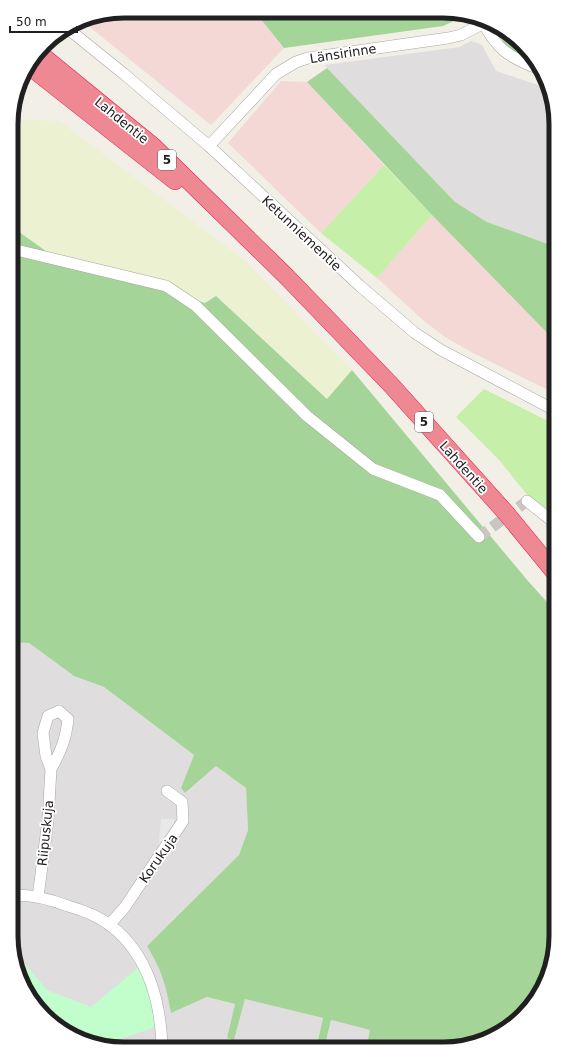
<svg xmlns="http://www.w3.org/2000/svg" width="567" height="1060" viewBox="0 0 567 1060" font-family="'DejaVu Sans',sans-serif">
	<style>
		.residential { fill: #dfdddd }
		.commercial { fill: #f3d8d5 }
		.farmland { fill: #ecf1d1 }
		.grass { fill: #c6efa9 }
		.forest { fill: #a5d498 }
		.park { fill: #c1fecb }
		.parking { fill: #e8e8e8 }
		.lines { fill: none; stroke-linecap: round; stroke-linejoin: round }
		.minor-tunnel { stroke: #c8c6be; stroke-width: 11; stroke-dasharray: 11 5.5; stroke-linecap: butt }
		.minor-casing { stroke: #a7a7a7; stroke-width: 12 }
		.highway-casing { stroke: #e91a50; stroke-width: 18 }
		.minor { stroke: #fff; stroke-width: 11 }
		.highway { stroke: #ee8993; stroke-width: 17 }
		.labels { text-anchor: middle; stroke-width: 3.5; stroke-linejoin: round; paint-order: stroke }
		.shield { fill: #fff; stroke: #636363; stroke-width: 1 }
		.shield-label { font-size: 12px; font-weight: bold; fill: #202020 }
		.street-label { font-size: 13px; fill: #202020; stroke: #fff }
		.rim { fill: none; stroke: #202020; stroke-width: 5 }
	</style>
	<rect width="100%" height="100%" fill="#f2efe6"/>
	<g class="residential">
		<polygon points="471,41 482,45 496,71 550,89 556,124 556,247 487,222 455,202 327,68 325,65 460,47"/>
		<polygon points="11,642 29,643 74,676 104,687 194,755 181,788 185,793 216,766 246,788 248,830 239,855 147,946 159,966 167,990 171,1013 207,997 235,1004 227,1038 234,1040 245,999 323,1018 316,1049 109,1048 50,1021 17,972 11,936"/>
		<polygon points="331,1020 370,1030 366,1049 324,1049"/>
	</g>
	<g class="commercial">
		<polygon points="124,11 255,12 284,48 211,125 81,20"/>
		<polygon points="281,81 307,82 384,165 321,233 228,143"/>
		<polygon points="432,215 556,342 556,394 473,353 445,337 423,320 377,278"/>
	</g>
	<polygon class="farmland" points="12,119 59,121 244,260 352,370 328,399 216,296 205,303 60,261 12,227"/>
	<g class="grass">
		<polygon points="384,165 432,215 377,278 321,233"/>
		<polygon points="484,389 556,425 556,531 500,461 456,417"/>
	</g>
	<g class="forest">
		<polygon points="255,12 465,13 467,15 443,26 284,48"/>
		<path d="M498,29L517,39L530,59C510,50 505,51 498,29Z"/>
		<polygon points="327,68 455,202 487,222 556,247 556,342 432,215 307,82"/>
		<path d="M12,227L60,261L205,303L216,296L327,399L352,370L528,581L556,612V943L533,1005L479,1043L443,1049H366L370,1030L331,1020L324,1049H316L323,1018L245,999L234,1040L227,1038L235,1004L207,997L171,1013C166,985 162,971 147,946L239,855L248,830L246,788L216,766L185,793L181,788L194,755L104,687L74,676L29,643L11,642Z"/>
	</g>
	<polygon class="park" points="13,950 47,990 91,1007 140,966 153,999 156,1027 102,1045 50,1021 17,972"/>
	<polygon class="parking" points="161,819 174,819 174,823 182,824 160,854 159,841"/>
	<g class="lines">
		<polyline class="minor-tunnel" points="479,537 527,501"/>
		<g class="minor-casing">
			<g id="minor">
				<path d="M482,21C497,49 508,57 537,68"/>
				<polyline points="67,28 124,74 209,146 360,286 415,333 441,350 556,411"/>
				<polyline points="209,146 276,74 296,62 308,58 448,38 461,35 484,23"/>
				<polyline points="12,249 166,286 196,306 307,416 373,469 440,495 479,537"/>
				<polyline points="527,501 556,524"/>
				<path d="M11,895C31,894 50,899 68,906C82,910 98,916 110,925C148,954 161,1002 162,1048"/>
				<path d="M38,897L48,820L51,769L46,756L43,733L48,716L59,711L68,719C66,739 61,751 51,769"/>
				<polyline points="109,925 125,907 155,862 183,821 182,802 167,791"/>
			</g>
		</g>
		<g class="highway-casing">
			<g id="highway">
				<polyline points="39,53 153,146 287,277 392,386 506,513 556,574"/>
				<polyline points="29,66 175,181"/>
			</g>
		</g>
		<use href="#minor" class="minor"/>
		<use href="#highway" class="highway"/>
	</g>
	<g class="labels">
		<g class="shield">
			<rect x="158" y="150" width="18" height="20" rx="3"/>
			<rect x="415" y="412" width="18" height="20" rx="3"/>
		</g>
		<g class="shield-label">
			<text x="167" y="164">5</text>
			<text x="424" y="426">5</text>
		</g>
		<g class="street-label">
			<text transform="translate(343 53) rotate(-9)" y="5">Länsirinne</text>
			<text transform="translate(122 120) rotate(39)" y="5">Lahdentie</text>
			<text transform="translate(302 233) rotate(43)" y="5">Ketunniementie</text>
			<text transform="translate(464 467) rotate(48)" y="5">Lahdentie</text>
			<text transform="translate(45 833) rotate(-84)" y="5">Riipuskuja</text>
			<text transform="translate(158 858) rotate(-55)" y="5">Korukuja</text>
		</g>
	</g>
	<path d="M0 0H567V1060H0ZM124 18H443A106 106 0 0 1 549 124V936A106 106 0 0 1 443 1042H124A106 106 0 0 1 18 936V124A106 106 0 0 1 124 18Z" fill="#fff" fill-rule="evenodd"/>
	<path class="rim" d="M124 18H443A106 106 0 0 1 549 124V936A106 106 0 0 1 443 1042H124A106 106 0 0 1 18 936V124A106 106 0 0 1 124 18Z"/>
	<path d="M10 26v6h67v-6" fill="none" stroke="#202020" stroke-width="2"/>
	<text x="16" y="26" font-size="12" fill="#202020" stroke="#ffffff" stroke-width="3" paint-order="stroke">50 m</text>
</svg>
